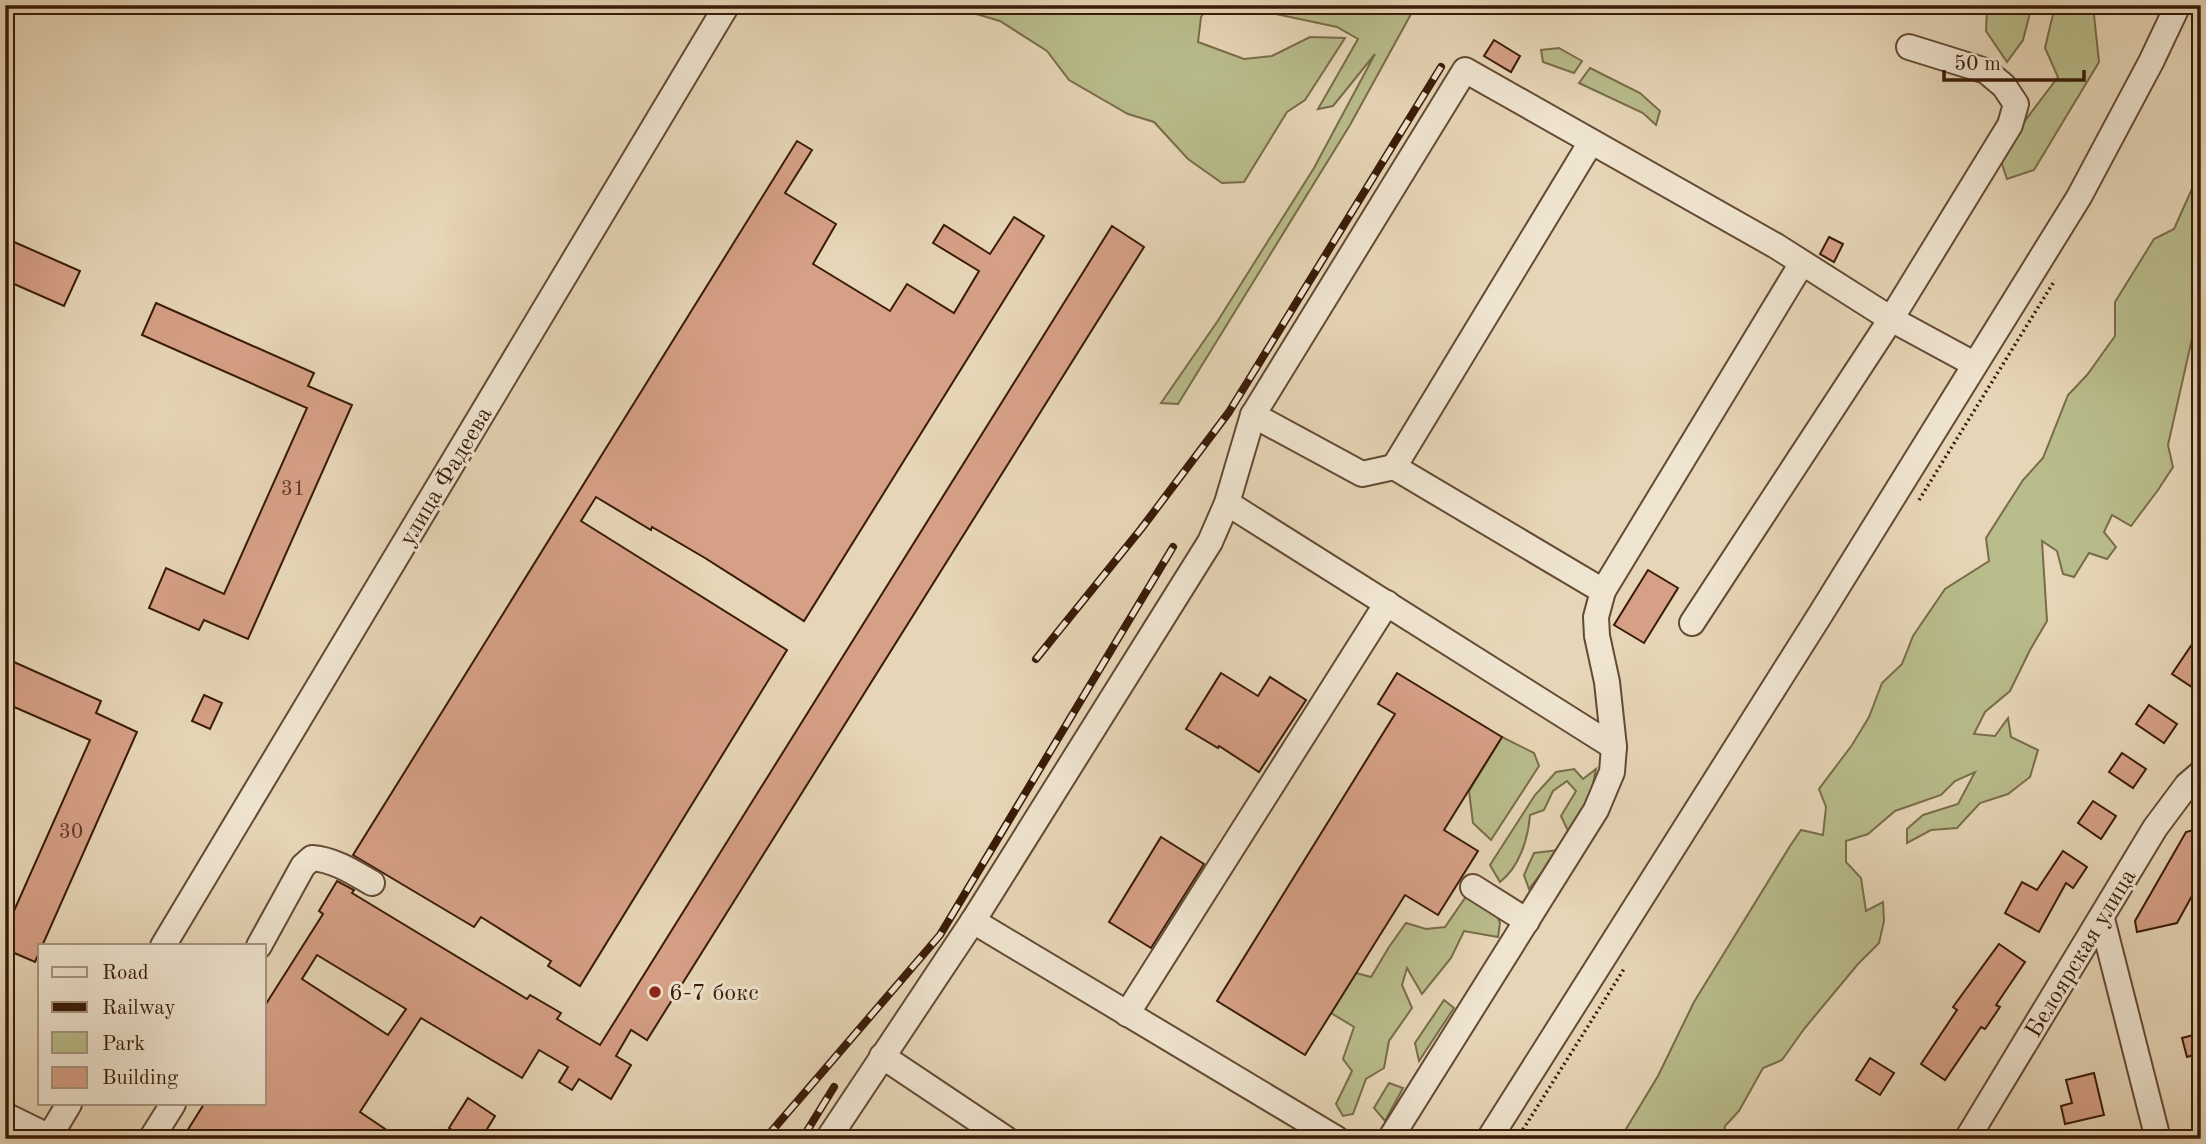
<svg xmlns="http://www.w3.org/2000/svg" width="2206" height="1144" viewBox="0 0 2206 1144" font-family="'Old Standard TT',serif">
	<style>
		.green { fill: #b9bc8b; stroke: #796c49; stroke-width: 2 }
		.building { fill: #d6a086; stroke: #391b07; stroke-width: 2; fill-rule: evenodd }
		.lines { fill: none; stroke-linecap: round; stroke-linejoin: round }
		.minor-casing { stroke: #644a33; stroke-width: 28 }
		.path { stroke: #391b07; stroke-width: 3.5; stroke-dasharray: 2 3.5; stroke-linecap: butt }
		.minor { stroke: #efe4d0; stroke-width: 24 }
		.rail-casing { stroke: #391b07; stroke-width: 8 }
		.rail { stroke: #efe4d0; stroke-width: 5; stroke-dasharray: 16; stroke-linecap: butt }
		.poi-dot { fill: #8f2418; stroke: #efe4d0; stroke-width: 2.5 }
		.labels { text-anchor: middle; stroke-width: 6; stroke-linejoin: round; paint-order: stroke }
		.number-label { font-size: 21px; fill: #603c27 }
		.street-label { font-size: 24px; fill: #391b07; stroke: #efe4d0 }
		.poi-label { font-size: 24px; fill: #391b07; stroke: #efe4d0; text-anchor: start }
	</style>
	<rect width="100%" height="100%" fill="#e6d5b6"/>
	<filter id="stains"><feTurbulence type="fractalNoise" baseFrequency=".00286" numOctaves="4"/><feColorMatrix values="0 0 0 0 .2 0 0 0 0 .09 0 0 0 0 .02 0 0 0 .5 -.17"/></filter>
	<radialGradient id="worn" r=".72"><stop offset=".6" stop-color="#630" stop-opacity="0"/><stop offset="1" stop-color="#630" stop-opacity=".3"/></radialGradient>
	<g class="green">
		<polygon points="946,5 1209,5 1201,17 1198,42 1244,59 1272,56 1310,37 1345,38 1305,100 1287,112 1244,182 1222,183 1188,159 1154,122 1128,114 1069,80 1047,51 1000,21"/>
		<polygon points="1234,5 1416,5 1350,125 1178,404 1161,403 1217,322 1314,168 1375,54 1333,106 1318,109 1358,39 1337,27"/>
		<polygon points="1995,5 2032,5 2023,40 2007,62 1986,31 1987,9"/>
		<polygon points="2046,5 2099,5 2094,15 2099,62 2034,170 2007,179 1999,155 2058,77 2045,48 2054,10"/>
		<polygon points="1559,48 1582,61 1574,73 1543,62 1541,50"/>
		<polygon points="1590,68 1640,93 1660,111 1656,125 1643,113 1579,83"/>
		<polygon points="2195,182 2201,186 2201,299 2168,445 2173,467 2158,490 2131,526 2112,515 2104,532 2116,547 2107,559 2089,553 2074,577 2063,574 2057,551 2042,541 2047,621 2030,650 2010,691 1985,712 1974,734 1995,736 2008,718 2011,737 2038,750 2030,777 2008,794 1980,803 1957,828 1931,830 1907,843 1907,829 1923,815 1958,804 1975,772 1955,781 1941,795 1895,811 1868,834 1846,841 1846,862 1861,878 1866,911 1883,902 1884,921 1879,943 1858,964 1804,1029 1782,1060 1763,1068 1739,1111 1725,1126 1723,1139 1620,1139 1658,1076 1694,1002 1790,846 1801,830 1823,835 1826,807 1819,789 1852,745 1869,717 1882,683 1902,664 1913,636 1945,589 1989,561 1986,538 2023,480 2043,458 2068,395 2087,375 2115,336 2115,302 2154,239 2174,229"/>
		<polygon points="1502,737 1534,753 1539,766 1491,840 1473,823 1469,791"/>
		<path d="M1574,769L1583,779L1596,769L1591,794L1568,831L1561,816L1576,791L1567,781L1553,791L1544,810L1530,815C1528,840 1519,867 1500,882L1490,865L1535,795L1556,772Z"/>
		<polygon points="1559,850 1529,889 1524,875 1534,853"/>
		<polygon points="1489,896 1500,923 1498,937 1464,931 1451,958 1422,994 1407,968 1402,985 1412,1008 1389,1041 1384,1068 1366,1079 1353,1114 1343,1116 1336,1104 1352,1071 1343,1059 1354,1027 1331,1013 1356,973 1371,977 1389,947 1406,923 1426,929 1445,927 1465,898"/>
		<polygon points="1444,1000 1454,1008 1419,1061 1415,1043"/>
		<polygon points="1389,1083 1403,1088 1385,1121 1374,1108"/>
	</g>
	<g class="building">
		<polygon points="1494,40 1520,56 1511,72 1484,56"/>
		<polygon points="797,141 812,150 785,193 836,224 813,264 890,311 907,284 954,313 979,271 933,243 944,225 990,254 1014,217 1044,236 804,621 705,558 652,527 651,530 596,497 581,521 787,650 580,986 548,966 551,961 481,917 474,927 353,855"/>
		<path d="M1112,226L1144,247L647,1040L631,1030L616,1056L631,1065L611,1099L579,1079L572,1090L559,1082L568,1067L539,1050L522,1078L421,1018L360,1112L400,1139H182L204,1104H264V1007L323,914L319,911L337,881L354,890L352,893L527,999L530,995L561,1013L557,1019L600,1045ZM317,955L406,1009L388,1035L302,979Z"/>
		<polygon points="1829,237 1843,244 1834,262 1820,254"/>
		<polygon points="5,238 80,271 64,306 5,280"/>
		<polygon points="156,303 314,373 308,386 352,405 248,639 204,620 199,630 149,608 166,568 224,594 307,408 142,335"/>
		<polygon points="1648,570 1678,588 1644,643 1614,625"/>
		<polygon points="2201,631 2201,680 2195,689 2172,674"/>
		<polygon points="5,658 101,701 96,713 137,732 35,962 5,949 5,931 90,740 5,703"/>
		<polygon points="1221,673 1258,696 1270,677 1306,700 1259,772 1219,746 1218,748 1186,729"/>
		<polygon points="1397,673 1502,737 1444,830 1478,851 1438,915 1405,895 1305,1055 1217,1001 1395,714 1378,704"/>
		<polygon points="204,695 222,703 210,729 192,721"/>
		<polygon points="2149,705 2177,724 2164,743 2136,724"/>
		<polygon points="2122,753 2146,769 2133,788 2109,772"/>
		<polygon points="2093,801 2116,816 2101,839 2078,823"/>
		<polygon points="2201,828 2201,892 2193,894 2177,923 2137,932 2135,921 2186,832"/>
		<polygon points="1161,837 1204,864 1151,948 1109,922"/>
		<polygon points="2063,851 2087,867 2073,888 2066,883 2039,932 2005,913 2022,882 2037,890"/>
		<polygon points="1999,944 2025,962 1996,1005 2000,1007 1985,1029 1981,1027 1945,1080 1921,1064 1957,1010 1953,1007"/>
		<polygon points="2201,1033 2201,1053 2187,1057 2182,1038"/>
		<polygon points="1870,1058 1894,1073 1880,1095 1856,1080"/>
		<polygon points="2094,1073 2104,1115 2065,1124 2061,1106 2072,1103 2066,1080"/>
		<polygon points="468,1098 495,1116 481,1139 465,1139 449,1128"/>
	</g>
	<g class="lines">
		<g class="minor-casing">
			<g id="minor">
				<polyline points="1253,415 1362,474 1394,467 1603,591"/>
				<polyline points="1394,467 1591,142"/>
				<polyline points="1227,503 1614,747"/>
				<polyline points="1692,623 1891,319 2010,125 2016,104 2004,86 1986,71 1909,47"/>
				<polyline points="1473,887 1527,921"/>
				<polyline points="2102,919 2158,1139"/>
				<polyline points="973,921 1337,1139"/>
				<polyline points="163,946 727,5"/>
				<path d="M259,946L303,866L312,858C335,860 353,872 372,883"/>
				<polyline points="1127,1014 1387,603"/>
				<polyline points="882,1056 1006,1139"/>
				<polyline points="5,1115 54,1139"/>
				<polyline points="48,1139 69,1104"/>
				<polyline points="151,1139 173,1104"/>
				<polyline points="828,1139 973,921 1210,542 1227,503 1253,415 1465,70 1776,246 1891,319 1974,364"/>
				<polyline points="1390,1139 1596,810 1612,772 1614,747 1607,682 1597,636 1596,617 1603,591 1802,263"/>
				<polyline points="1489,1139 1820,615 2079,197 2151,62 2178,5"/>
				<polyline points="1967,1139 2155,828 2187,785 2201,773"/>
			</g>
		</g>
		<g class="path">
			<polyline points="1919,500 2055,280"/>
			<polyline points="1517,1139 1624,969"/>
		</g>
		<use href="#minor" class="minor"/>
		<g class="rail-casing">
			<g id="rail">
				<polyline points="1036,659 1141,529 1229,412 1441,67"/>
				<polyline points="765,1139 940,935 1173,547"/>
				<polyline points="802,1139 834,1087"/>
			</g>
		</g>
		<use href="#rail" class="rail"/>
	</g>
	<circle class="poi-dot" cx="655" cy="992" r="7"/>
	<g class="labels">
		<g class="number-label">
			<text x="293" y="495">31</text>
			<text x="71" y="838">30</text>
		</g>
		<g class="street-label">
			<text transform="translate(445 476) rotate(-59)" y="8">улица Фадеева</text>
			<text transform="translate(2080 953) rotate(-59)" y="8">Белоярская улица</text>
		</g>
		<g class="poi-label">
			<text x="669" y="1000">6-7 бокс</text>
		</g>
	</g>
	<rect width="2206" height="1144" fill="none" stroke="#e6d5b6" stroke-width="28"/>
	<rect x="7" y="7" width="2192" height="1130" fill="none" stroke="#391b07" stroke-width="3.5"/>
	<rect x="14" y="14" width="2178" height="1116" fill="none" stroke="#391b07" stroke-width="2"/>
	<rect x="38" y="944" width="228" height="161" fill="#efe4d0" stroke="#a69480" stroke-width="2"/>
	<rect x="52" y="967" width="35" height="10" fill="#efe4d0" stroke="#a69480" stroke-width="2"/>
	<text x="102" y="979" font-size="21" fill="#391b07">Road</text>
	<rect x="52" y="1002" width="35" height="10" fill="#391b07" stroke="#a69480" stroke-width="2"/>
	<text x="102" y="1014" font-size="21" fill="#391b07">Railway</text>
	<rect x="52" y="1032" width="35" height="21" fill="#b9bc8b" stroke="#a69480" stroke-width="2"/>
	<text x="102" y="1050" font-size="21" fill="#391b07">Park</text>
	<rect x="52" y="1067" width="35" height="21" fill="#d6a086" stroke="#a69480" stroke-width="2"/>
	<text x="102" y="1084" font-size="21" fill="#391b07">Building</text>
	<path d="M1944 70v10h140v-10" fill="none" stroke="#391b07" stroke-width="3.5"/>
	<text x="1954" y="70" font-size="21" fill="#391b07" stroke="#efe4d0" stroke-width="5" paint-order="stroke">50 m</text>
	<rect width="100%" height="100%" filter="url(#stains)"/>
	<rect width="100%" height="100%" fill="url(#worn)"/>
</svg>
